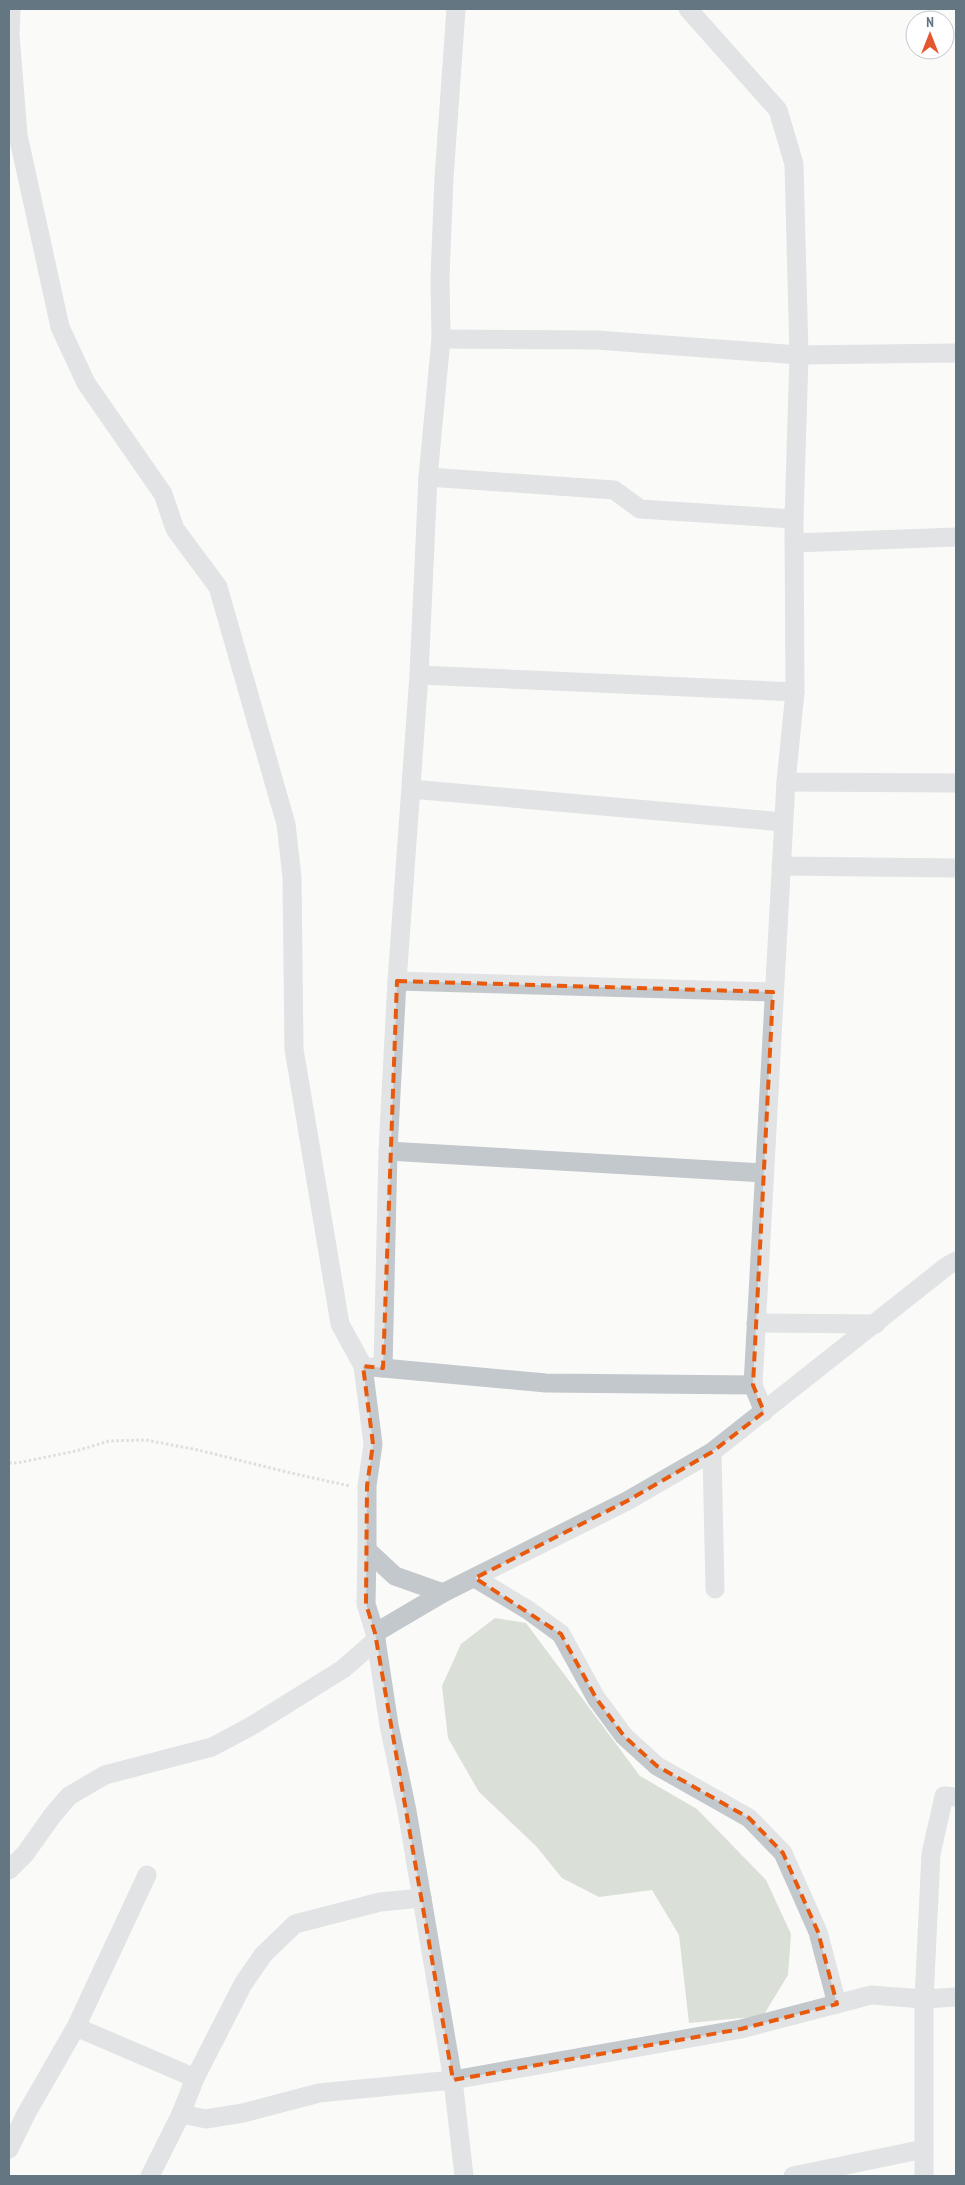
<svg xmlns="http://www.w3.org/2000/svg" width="965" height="2185" viewBox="0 0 965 2185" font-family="'PT Sans Narrow',sans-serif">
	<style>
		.green { fill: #dadfd7 }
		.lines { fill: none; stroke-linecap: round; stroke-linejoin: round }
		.path { stroke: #bbbfc2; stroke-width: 3; stroke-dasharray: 2.5 2.5; stroke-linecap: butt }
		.minor { stroke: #c3c8cc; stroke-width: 19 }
		.marked { fill: none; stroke: #e8590c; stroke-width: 4; stroke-dasharray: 10 6; stroke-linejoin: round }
	</style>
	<rect width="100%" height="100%" fill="#fafaf8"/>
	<polygon class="green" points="495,1618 526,1623 640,1776 697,1809 766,1880 791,1934 788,1975 763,2016 689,2023 679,1935 652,1890 599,1897 562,1878 536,1846 479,1792 448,1738 442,1686 461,1644"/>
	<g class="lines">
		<polyline class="path" points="9,1463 17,1463 76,1451 109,1441 146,1440 198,1450 295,1474 350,1486"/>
		<g class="minor">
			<polyline points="11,9 10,34 18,135 60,327 86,383 163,494 175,529 218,587 286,824 292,877 294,1049 340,1324 363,1366 373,1444 367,1486 367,1550 395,1576 443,1593"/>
			<polyline points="688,9 778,110 794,164 799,355 794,519 795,692 786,782 956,783"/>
			<polyline points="441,339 597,340 799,355 956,353"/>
			<polyline points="428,477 614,490 640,509 794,519"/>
			<polyline points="794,543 956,537"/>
			<polyline points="419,675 795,692"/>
			<polyline points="411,789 783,822"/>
			<polyline points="781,866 956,868"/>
			<polyline points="397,981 773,992"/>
			<polyline points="388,1151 764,1173"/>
			<polyline points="956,1261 947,1266 712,1452 627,1501 443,1593 375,1633 389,1725 407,1811 453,2080 741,2029 871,1995 924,1999 956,1997"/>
			<polyline points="756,1323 876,1324"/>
			<polyline points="372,1367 546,1383 753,1385"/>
			<polyline points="383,1368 388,1151 397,981 419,675 428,477 441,339 440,277 444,178 456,9"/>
			<polyline points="764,1412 753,1385 786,782"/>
			<polyline points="712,1452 715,1589"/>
			<polyline points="367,1550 366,1604 375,1633"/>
			<polyline points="475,1578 528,1610 561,1634 596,1698 624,1736 657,1766 749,1818 783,1853 818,1932 837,2004"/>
			<polyline points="9,1870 25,1854 52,1816 69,1796 105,1775 212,1747 253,1725 343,1669 376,1640"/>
			<polyline points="76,2027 195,2078"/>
			<polyline points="181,2114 206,2119 243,2113 319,2093 453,2080 464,2176"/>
			<polyline points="9,2149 26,2114 76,2027 147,1875"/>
			<polyline points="150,2176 181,2114 195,2078 243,1984 263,1955 295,1924 380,1902 422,1898"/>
			<polyline points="793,2176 924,2149"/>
			<polyline points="924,2176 924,1999 931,1854 944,1796 956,1797"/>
		</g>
	</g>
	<path d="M0 0H965V2185H0ZM397,981L773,992L753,1385L764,1412L712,1452L627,1501L475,1578L561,1634L596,1698L624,1736L657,1766L749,1818L783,1853L818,1932L837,2004L741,2029L453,2080L375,1633L366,1604L367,1486L373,1444L363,1366L383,1368Z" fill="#fafaf8" fill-opacity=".55" fill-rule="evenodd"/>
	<path class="marked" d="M397,981L773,992L753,1385L764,1412L712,1452L627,1501L475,1578L561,1634L596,1698L624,1736L657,1766L749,1818L783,1853L818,1932L837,2004L741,2029L453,2080L375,1633L366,1604L367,1486L373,1444L363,1366L383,1368Z"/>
	<rect width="965" height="2185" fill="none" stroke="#657683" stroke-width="20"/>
	<g transform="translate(930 35)"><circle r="24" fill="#ffffff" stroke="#c1c8cd"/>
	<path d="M0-4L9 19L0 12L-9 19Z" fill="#e4572e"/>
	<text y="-8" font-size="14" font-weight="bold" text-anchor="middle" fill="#657683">N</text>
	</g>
</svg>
